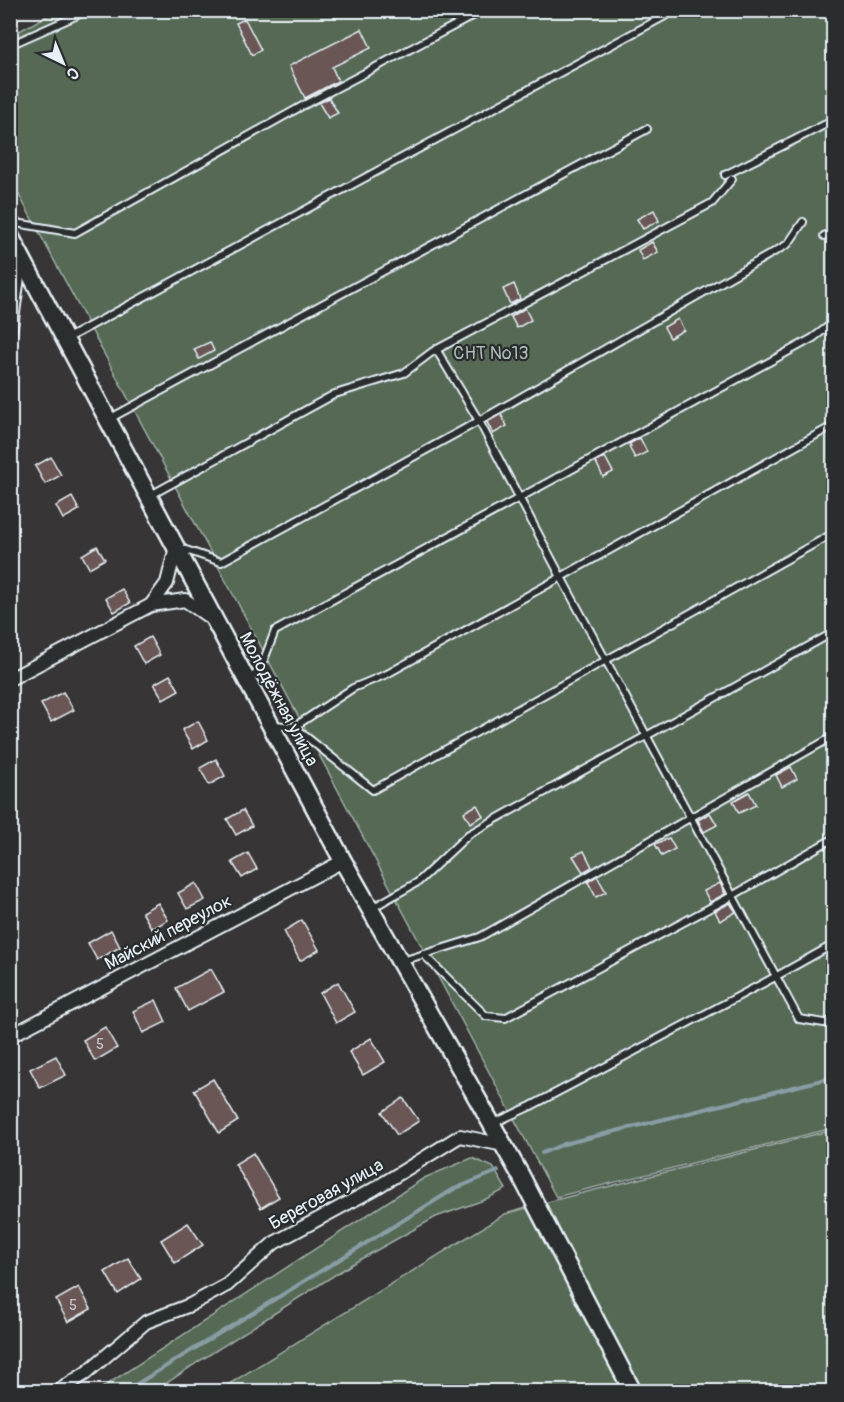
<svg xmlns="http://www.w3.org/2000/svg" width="844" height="1402" viewBox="0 0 844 1402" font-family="Pangolin,sans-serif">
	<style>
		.green { fill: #546955; stroke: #9eada6; stroke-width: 1.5 }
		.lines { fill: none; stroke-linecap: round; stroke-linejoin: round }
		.stream { stroke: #899da5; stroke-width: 4 }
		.building { fill: #695755; stroke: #e8f1f8; stroke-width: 1.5 }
		.lane-casing { stroke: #e8f1f8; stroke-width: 10 }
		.street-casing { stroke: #e8f1f8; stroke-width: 16 }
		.secondary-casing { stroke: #e8f1f8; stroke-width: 21 }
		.lane { stroke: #2a2d2e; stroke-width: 6 }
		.street { stroke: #2a2d2e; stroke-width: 12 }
		.secondary { stroke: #2a2d2e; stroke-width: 16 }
		.labels { text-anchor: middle; stroke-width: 4.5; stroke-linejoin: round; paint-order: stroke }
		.number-label { font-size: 15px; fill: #c8cacf }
		.park-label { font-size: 18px; fill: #adbbb7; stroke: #2a2d2e }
		.street-label { font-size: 18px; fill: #e8f1f8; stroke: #2a2d2e }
	</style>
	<rect width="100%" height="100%" fill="#373536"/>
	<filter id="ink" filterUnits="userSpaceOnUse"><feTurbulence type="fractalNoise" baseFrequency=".0167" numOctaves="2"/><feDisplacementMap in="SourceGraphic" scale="12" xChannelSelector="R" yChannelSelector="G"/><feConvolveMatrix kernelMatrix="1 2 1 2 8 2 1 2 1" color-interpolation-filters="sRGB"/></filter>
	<g filter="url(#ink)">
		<g class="green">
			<polygon points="58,10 833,11 833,1128 556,1197 11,180 10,36"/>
			<polygon points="833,1130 833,1391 216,1392 505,1214 555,1200"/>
			<polygon points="472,1158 493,1167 506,1189 484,1200 436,1217 352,1264 201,1360 155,1391 97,1391 424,1178"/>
		</g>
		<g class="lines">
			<g class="stream">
				<polyline points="542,1153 564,1144 834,1077"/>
				<polyline points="124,1392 454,1189 498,1171"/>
			</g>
		</g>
		<g class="building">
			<polygon points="245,19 261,50 252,55 236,23"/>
			<polygon points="362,29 371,48 332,67 338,81 305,98 289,66"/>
			<polygon points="329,98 338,113 328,118 319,103"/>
			<polygon points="654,210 659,221 643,229 637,219"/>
			<polygon points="652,242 658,252 643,260 638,250"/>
			<polygon points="514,284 520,299 510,304 503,289"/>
			<polygon points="525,308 531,320 517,328 511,317"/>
			<polygon points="678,319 684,330 670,338 664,327"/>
			<polygon points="210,342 214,351 199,359 194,349"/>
			<polygon points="501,414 507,426 493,434 487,422"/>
			<polygon points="640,438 647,452 635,458 629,447 631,446 629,444"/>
			<polygon points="51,457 61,475 45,484 35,466"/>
			<polygon points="605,457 613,472 603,477 596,462"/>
			<polygon points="72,497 79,510 63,519 56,506"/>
			<polygon points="97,546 105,559 89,568 82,555"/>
			<polygon points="122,589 130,603 114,612 106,598"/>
			<polygon points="150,637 160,655 144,664 134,646"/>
			<polygon points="170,675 179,690 163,699 154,684"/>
			<polygon points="63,692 74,710 51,722 41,704"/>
			<polygon points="198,721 208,740 193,749 182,730"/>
			<polygon points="216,759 225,776 209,785 200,768"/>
			<polygon points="791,767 797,779 782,787 776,775"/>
			<polygon points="749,792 756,805 739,813 733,801"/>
			<polygon points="477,805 483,816 470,823 464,812"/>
			<polygon points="243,810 252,826 236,835 227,819"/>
			<polygon points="710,813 717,825 704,832 698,820"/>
			<polygon points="669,838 675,849 662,856 655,844"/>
			<polygon points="584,851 592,867 583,872 573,856"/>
			<polygon points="248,853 257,869 242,878 232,862"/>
			<polygon points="597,876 606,892 596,897 588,882"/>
			<polygon points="196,883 205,900 187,909 178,893"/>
			<polygon points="720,883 725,894 710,902 704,891"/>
			<polygon points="158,903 168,920 152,929 142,912"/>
			<polygon points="730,903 736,912 720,921 715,911"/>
			<polygon points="302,920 319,950 300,961 284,931"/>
			<polygon points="111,930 120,947 97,960 88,943"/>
			<polygon points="211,969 224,992 188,1011 176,988"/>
			<polygon points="338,982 355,1012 336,1023 320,993"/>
			<polygon points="156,1000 166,1022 143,1033 133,1011"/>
			<polygon points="105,1027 117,1048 95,1061 83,1040"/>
			<polygon points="371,1038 385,1062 363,1075 349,1052"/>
			<polygon points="56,1056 66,1075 40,1088 30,1069"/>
			<polygon points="213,1079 238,1121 219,1133 194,1090"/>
			<polygon points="403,1098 419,1121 397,1135 382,1112"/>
			<polygon points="253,1153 279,1197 261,1208 235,1164"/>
			<polygon points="188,1223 203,1245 175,1263 161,1240"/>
			<polygon points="128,1258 141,1279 118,1294 105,1272"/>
			<polygon points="79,1287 91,1309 68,1322 56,1300"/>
		</g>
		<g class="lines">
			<g class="lane-casing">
				<g id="lane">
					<polyline points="10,45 89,10"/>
					<polyline points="725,175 834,120"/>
					<polyline points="10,222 75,233 304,105 484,10"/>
					<polyline points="824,236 834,232"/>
					<polyline points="66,339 676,10"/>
					<polyline points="436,349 479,421 561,577 799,1019 824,1023 834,1020"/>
					<polyline points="109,419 647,129"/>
					<polyline points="151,495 335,394 404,373 432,352 712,203 732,179"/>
					<polyline points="180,548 221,562 479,421 788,244 803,222"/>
					<polyline points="249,680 260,670 275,631 813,338 834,322"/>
					<polyline points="275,725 294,727 373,790 834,533"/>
					<polyline points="294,727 353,688 387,674 834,425"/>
					<polyline points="372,908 418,882 469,834 834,632"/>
					<polyline points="423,954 486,1016 505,1018 732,896 834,838"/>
					<polyline points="402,961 480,937 834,736"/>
					<polyline points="492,1124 531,1106 775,977 834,944"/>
				</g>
			</g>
			<g class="street-casing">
				<g id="street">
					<polyline points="10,334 21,256"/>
					<polyline points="151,605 167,583 176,547"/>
					<polyline points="10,679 151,605 185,600 212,619"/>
					<polyline points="10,1036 343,861"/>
					<polyline points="57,1392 86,1373 146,1322 190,1305 227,1285 274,1243 374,1189 460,1136 504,1145"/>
				</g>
			</g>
			<g class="secondary-casing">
				<polyline id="secondary" points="10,236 343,861 521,1176 633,1392"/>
			</g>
			<use href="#lane" class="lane"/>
			<use href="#street" class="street"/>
			<use href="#secondary" class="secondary"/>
		</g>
	</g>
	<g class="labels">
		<g class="number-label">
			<text x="100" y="1049">5</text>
			<text x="73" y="1310">5</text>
		</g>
		<g class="park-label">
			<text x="491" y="359">СНТ №13</text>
		</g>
		<g class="street-label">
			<text transform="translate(279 699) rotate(62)" y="6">Молодёжная улица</text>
			<text transform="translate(168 932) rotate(-28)" y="6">Майский переулок</text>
			<text transform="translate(326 1194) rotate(-29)" y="6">Береговая улица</text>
		</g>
	</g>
	<rect width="844" height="1402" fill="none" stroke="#2a2d2e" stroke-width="36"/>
	<rect x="18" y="18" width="808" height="1366" fill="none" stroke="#e8f1f8" stroke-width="2" filter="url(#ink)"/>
	<g transform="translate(63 63) rotate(137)" stroke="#2a2d2e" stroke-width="4.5" paint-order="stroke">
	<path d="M0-4.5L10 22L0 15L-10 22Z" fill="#e8f1f8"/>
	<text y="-9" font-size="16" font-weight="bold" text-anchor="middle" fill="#e8f1f8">С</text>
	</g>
</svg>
